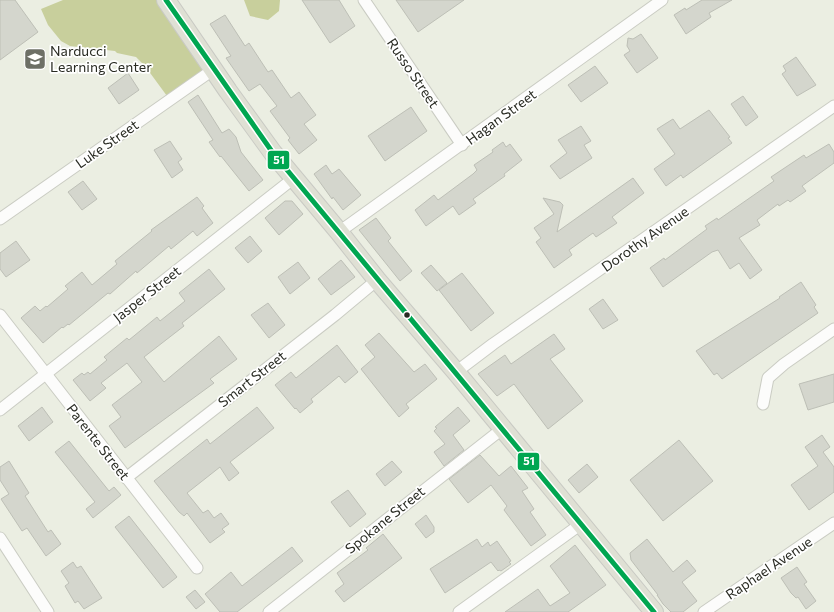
<svg xmlns="http://www.w3.org/2000/svg" width="834" height="612" viewBox="0 0 834 612" font-family="Commissioner,sans-serif">
	<style>
		.forest { fill: #c8cf9c }
		.building { fill: #d4d6cd; stroke: #bdbfb6 }
		.lines { fill: none; stroke-linecap: round; stroke-linejoin: round }
		.minor-casing { stroke: #caccc3; stroke-width: 13 }
		.primary-casing { stroke: #c9cac4; stroke-width: 20 }
		.minor { stroke: #fcfcfb; stroke-width: 11 }
		.primary { stroke: #dfe0d4; stroke-width: 18 }
		.bus-1-casing { stroke: #fff; stroke-width: 8 }
		.bus-1 { stroke: #00a651; stroke-width: 5 }
		.bus-dot { fill: #292b23; stroke: #fff; stroke-width: 1.5 }
		.labels { text-anchor: middle; stroke-width: 3.5; stroke-linejoin: round; paint-order: stroke }
		.poi-label { font-size: 14px; fill: #292b23; stroke: #fff; text-anchor: start }
		.street-label { font-size: 14px; fill: #292b23; stroke: #fff }
		.line-badge { stroke: #fff; stroke-width: 1.5 }
		.badge-label { font-size: 11px; text-anchor: middle; font-weight: bold; fill: #fff }
	</style>
	<rect width="100%" height="100%" fill="#ebeee2"/>
	<g class="forest">
		<polygon points="63,0 166,0 209,66 167,96 145,66 136,57 117,53 115,51 70,46 61,41 48,25 41,9"/>
		<polygon points="244,0 280,0 279,11 268,20 250,16"/>
	</g>
	<g class="building">
		<polygon points="0,0 15,0 38,32 0,60"/>
		<polygon points="302,0 339,0 355,26 330,43"/>
		<polygon points="396,0 464,0 418,32"/>
		<polygon points="702,0 732,0 709,13 711,17 686,34 674,15 685,8 686,10"/>
		<polygon points="225,15 245,46 249,43 268,72 272,70 291,98 299,92 316,115 304,124 317,140 299,154 288,140 290,138 270,111 277,106 260,84 249,91 226,58 231,56 210,24"/>
		<polygon points="641,34 658,58 637,73 624,55 630,51 627,46 628,38 633,39"/>
		<polygon points="796,57 816,85 797,96 782,74 786,71 783,66"/>
		<polygon points="595,66 608,83 581,102 568,85"/>
		<polygon points="128,73 139,90 119,104 108,88"/>
		<polygon points="198,95 222,133 229,129 236,137 241,152 263,180 249,191 221,156 220,157 209,142 213,140 188,102"/>
		<polygon points="743,96 758,117 746,126 731,104"/>
		<polygon points="411,107 427,131 385,161 368,136"/>
		<polygon points="709,110 730,137 728,138 732,143 683,178 681,175 666,186 654,169 675,154 657,129 673,119 680,129"/>
		<polygon points="581,126 591,141 584,145 592,158 560,179 550,166 567,153 558,140"/>
		<polygon points="170,141 182,159 178,162 183,170 172,178 154,150"/>
		<polygon points="503,142 506,147 510,144 522,160 504,174 505,176 473,199 476,203 459,215 453,206 426,226 415,210 434,195 438,200 473,174 477,170 474,165 493,152 492,150"/>
		<polygon points="829,144 834,152 834,163 802,186 806,191 790,202 788,200 779,206 778,204 757,220 760,225 739,238 762,270 750,279 739,263 730,269 718,250 712,252 663,287 650,268 664,258 665,260 707,229 705,226 717,218 718,220 774,181 771,177 804,155 806,158"/>
		<polygon points="326,165 332,174 339,169 361,195 343,210 333,197 332,199 314,174"/>
		<polygon points="633,178 644,193 612,217 617,223 596,237 593,233 569,250 572,255 554,268 536,242 541,238 534,228 554,214 543,198 560,202 563,205 557,232"/>
		<polygon points="83,181 97,199 82,210 68,192"/>
		<polygon points="197,197 204,206 202,208 213,223 197,236 193,231 171,249 169,246 137,273 136,271 110,294 108,293 69,325 68,324 63,328 62,327 43,343 21,318 35,306 40,311 46,306 47,307 68,289 65,286 82,272 92,285 117,264 115,261 152,231 151,230"/>
		<polygon points="285,201 292,201 303,214 279,235 265,218"/>
		<polygon points="376,218 391,238 388,241 412,271 400,281 359,230"/>
		<polygon points="250,236 262,251 248,263 235,248"/>
		<polygon points="16,241 30,260 6,277 0,269 0,253"/>
		<polygon points="341,260 355,277 331,295 318,279"/>
		<polygon points="298,262 310,278 290,294 278,277"/>
		<polygon points="431,265 447,283 437,291 421,273"/>
		<polygon points="209,269 225,289 182,323 184,326 144,357 164,382 219,336 237,359 210,379 214,383 125,448 109,426 121,417 112,405 142,382 127,363 101,383 106,388 90,401 73,380 82,373 84,375 88,372 90,374 107,360 104,357 127,338 129,340 157,317 160,321 185,301 179,293"/>
		<polygon points="462,273 494,313 471,331 439,290"/>
		<polygon points="801,282 816,305 814,307 818,313 722,379 717,373 714,375 696,351 780,298 779,297"/>
		<polygon points="603,299 618,320 603,329 589,309"/>
		<polygon points="268,303 285,325 269,338 251,315"/>
		<polygon points="379,333 414,372 425,364 437,379 406,404 409,408 399,417 361,369 375,357 365,345"/>
		<polygon points="554,334 565,349 550,359 583,401 548,429 514,384 497,396 478,374 505,355 511,364"/>
		<polygon points="337,345 358,372 345,383 339,376 311,399 313,402 300,413 296,408 295,409 275,385 291,372 296,378"/>
		<polygon points="834,374 834,402 808,410 799,384"/>
		<polygon points="42,407 53,422 29,441 18,426"/>
		<polygon points="257,407 274,428 230,462 239,473 229,481 220,467 187,493 203,513 208,510 214,518 221,513 229,524 222,529 225,532 210,543 187,513 184,516 179,512 154,481 207,439 210,444"/>
		<polygon points="458,407 470,421 453,435 464,450 444,466 434,452 445,444 434,431 437,428 435,427"/>
		<polygon points="822,435 830,447 823,452 834,467 834,492 809,510 791,485 818,466 805,447"/>
		<polygon points="679,440 713,481 663,521 630,480"/>
		<polygon points="69,441 109,491 114,487 121,495 93,518 86,509 95,502 55,452"/>
		<polygon points="480,455 499,476 511,466 528,488 522,491 534,509 530,512 546,535 531,546 504,510 507,506 491,485 468,503 449,479"/>
		<polygon points="9,461 29,493 25,496 48,532 51,530 61,544 46,556 27,528 22,531 1,499 9,494 0,480 0,467"/>
		<polygon points="392,461 402,472 385,486 376,474"/>
		<polygon points="587,464 598,477 579,493 568,480"/>
		<polygon points="348,490 366,514 350,527 331,502"/>
		<polygon points="426,515 434,527 434,532 426,538 415,524"/>
		<polygon points="129,516 177,577 163,588 115,527"/>
		<polygon points="383,534 402,558 344,602 335,591 344,584 337,573 368,550 366,548"/>
		<polygon points="477,539 482,547 488,542 490,546 497,541 511,561 509,562 511,564 501,571 499,570 498,571 491,562 445,593 430,569"/>
		<polygon points="647,539 673,572 687,560 696,571 682,582 697,601 683,612 671,612 663,604 657,595 658,595 631,560 630,553"/>
		<polygon points="575,545 606,585 568,612 505,612 538,589 550,606 570,593 550,566"/>
		<polygon points="292,547 303,561 237,612 220,612 205,594 231,572 242,586"/>
		<polygon points="73,562 77,568 81,566 102,598 84,609 78,601 75,603 65,586 69,583 61,571"/>
		<polygon points="797,567 807,582 804,584 816,601 806,609 798,597 796,598 791,593 781,578"/>
		<polygon points="195,590 205,602 196,609 186,597"/>
	</g>
	<g class="lines">
		<g class="minor-casing">
			<g id="minor">
				<polyline points="364,0 462,145"/>
				<polyline points="0,219 214,69"/>
				<polyline points="339,232 662,0"/>
				<polyline points="0,315 197,568"/>
				<polyline points="456,372 493,344 834,106"/>
				<polyline points="763,404 768,378 784,364 834,329"/>
				<polyline points="0,410 294,178"/>
				<polyline points="126,478 335,315 377,280"/>
				<polyline points="0,538 48,612"/>
				<polyline points="269,612 502,429"/>
				<polyline points="459,612 581,524"/>
				<polyline points="704,612 834,523"/>
			</g>
		</g>
		<g class="primary-casing">
			<polyline id="primary" points="166,0 228,91 273,153 339,232 377,280 456,372 654,612"/>
		</g>
		<use href="#minor" class="minor"/>
		<use href="#primary" class="primary"/>
		<g class="bus-1-casing">
			<polyline id="bus-1" points="166,0 273,153 654,612"/>
		</g>
		<use href="#bus-1" class="bus-1"/>
	</g>
	<defs>
		<g id="school-square" transform="scale(1.15)"><rect x="-9" y="-9" width="18" height="18" rx="4" fill="#6d6f66" stroke="#fff"/><path d="M0-5L7-2L0 1L-7-2ZM-4 1L0 2.5L4 1V4Q0 6-4 4Z" fill="#fff"/></g>
	</defs>
	<g fill-rule="evenodd">
		<use href="#school-square" x="35" y="59"/>
	</g>
	<circle class="bus-dot" cx="407" cy="315" r="3.5"/>
	<g class="labels">
		<g class="poi-label">
			<text x="50" y="56">Narducci<tspan x="50" dy="16">Learning Center</tspan></text>
		</g>
		<g class="street-label">
			<text transform="translate(413 73) rotate(56)" y="5">Russo Street</text>
			<text transform="translate(501 117) rotate(-36)" y="5">Hagan Street</text>
			<text transform="translate(107 144) rotate(-35)" y="5">Luke Street</text>
			<text transform="translate(645 239) rotate(-35)" y="5">Dorothy Avenue</text>
			<text transform="translate(147 294) rotate(-38)" y="5">Jasper Street</text>
			<text transform="translate(252 379) rotate(-38)" y="5">Smart Street</text>
			<text transform="translate(98 442) rotate(52)" y="5">Parente Street</text>
			<text transform="translate(385 520) rotate(-39)" y="5">Spokane Street</text>
			<text transform="translate(769 568) rotate(-34)" y="5">Raphael Avenue</text>
		</g>
	</g>
	<g class="line-badge">
		<rect x="267" y="150" width="23" height="20" rx="4" fill="#00a651"/>
		<rect x="517" y="452" width="23" height="19" rx="4" fill="#00a651"/>
	</g>
	<g class="badge-label">
		<text x="279" y="164">51</text>
		<text x="529" y="465">51</text>
	</g>
</svg>
